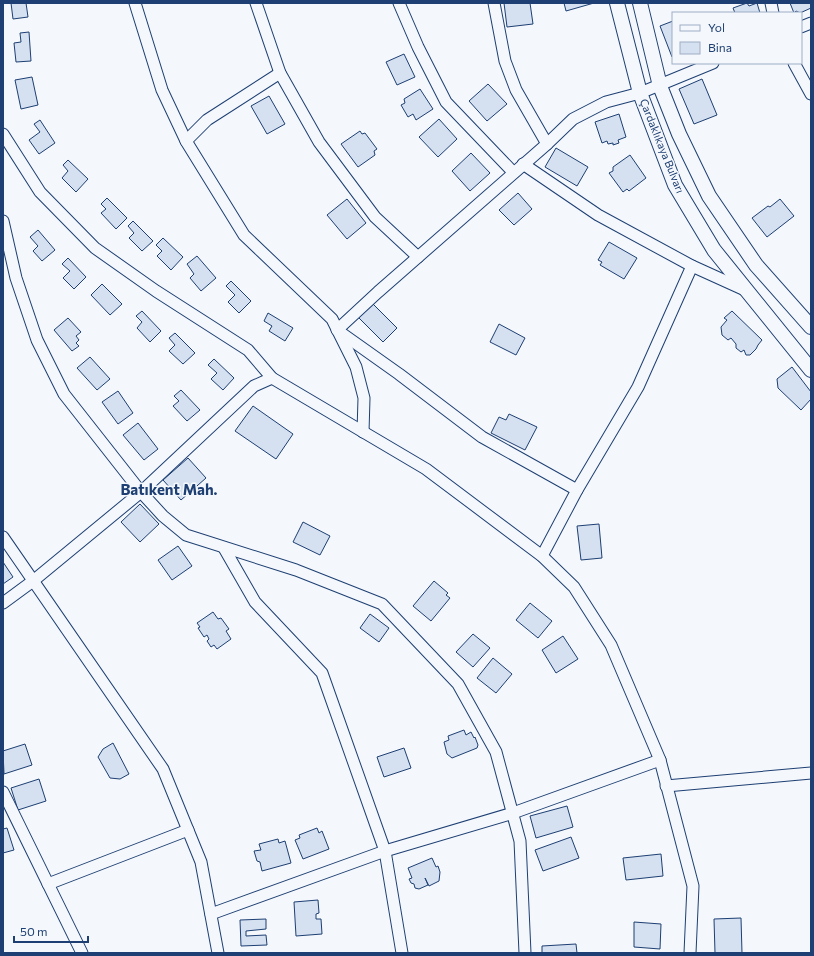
<svg xmlns="http://www.w3.org/2000/svg" width="814" height="956" viewBox="0 0 814 956" font-family="Commissioner,sans-serif">
	<style>
		.building { fill: #d5e0f0; stroke: #1d3f73 }
		.lines { fill: none; stroke-linecap: round; stroke-linejoin: round }
		.minor-casing { stroke: #1d3f73; stroke-width: 13 }
		.major-casing { stroke: #1d3f73; stroke-width: 16 }
		.minor { stroke: #f4f7fb; stroke-width: 11 }
		.major { stroke: #f4f7fb; stroke-width: 14 }
		.labels { text-anchor: middle; stroke-width: 3; stroke-linejoin: round; paint-order: stroke }
		.street-label { font-size: 11px; fill: #1d3f73; stroke: #f4f7fb }
		.district-label { font-size: 15px; font-weight: bold; fill: #1d3f73; stroke: #f4f7fb }
	</style>
	<rect width="100%" height="100%" fill="#f4f7fb"/>
	<g class="building">
		<polygon points="11,3 26,3 28,17 13,19"/>
		<polygon points="504,3 530,3 533,24 507,27"/>
		<polygon points="564,3 594,3 566,11"/>
		<polygon points="747,3 749,6 757,3 760,13 735,13 733,8"/>
		<polygon points="790,3 811,3 811,8 800,13 796,11 794,13"/>
		<polygon points="673,21 673,57 672,57 660,26"/>
		<polygon points="29,32 31,61 16,62 14,43 21,42 20,33"/>
		<polygon points="404,54 415,77 397,85 386,62"/>
		<polygon points="32,77 38,105 21,109 15,80"/>
		<polygon points="702,79 717,115 694,124 679,89"/>
		<polygon points="488,84 507,104 487,121 469,101"/>
		<polygon points="420,89 433,109 416,120 413,114 408,117 401,105 405,103 404,99"/>
		<polygon points="269,96 285,124 267,134 251,106"/>
		<polygon points="619,114 626,137 618,140 619,143 613,145 613,143 608,144 607,141 602,143 595,122"/>
		<polygon points="439,119 457,139 438,157 419,137"/>
		<polygon points="40,120 55,143 39,154 29,140 40,132 34,124"/>
		<polygon points="360,131 362,134 365,133 377,149 374,151 375,155 358,167 341,144"/>
		<polygon points="556,148 588,167 577,186 545,167"/>
		<polygon points="471,153 490,173 470,191 452,171"/>
		<polygon points="630,155 646,178 629,191 627,189 623,192 609,173 613,171 613,167"/>
		<polygon points="68,160 88,179 76,192 62,178 68,171 63,165"/>
		<polygon points="518,193 532,209 514,225 499,210"/>
		<polygon points="107,198 127,218 116,229 101,213 106,209 101,204"/>
		<polygon points="347,199 366,223 347,239 327,215"/>
		<polygon points="780,199 794,216 767,237 752,218 768,206 770,207"/>
		<polygon points="133,221 153,241 142,251 129,238 134,233 128,226"/>
		<polygon points="38,230 55,250 42,261 33,251 38,246 30,237"/>
		<polygon points="163,238 183,257 171,270 157,256 162,251 156,245"/>
		<polygon points="609,242 637,258 624,279 600,265 602,262 598,260"/>
		<polygon points="197,256 216,278 201,291 190,278 194,274 187,264"/>
		<polygon points="68,258 86,277 74,289 63,278 70,271 62,264"/>
		<polygon points="231,281 251,301 239,313 228,302 235,295 226,286"/>
		<polygon points="102,284 122,304 110,315 91,295"/>
		<polygon points="372,303 397,328 383,342 358,317"/>
		<polygon points="142,311 161,331 150,342 137,328 142,322 136,316"/>
		<polygon points="732,311 762,340 758,345 756,349 750,355 746,355 744,350 741,352 736,348 736,344 731,338 728,340 722,335 721,327 727,320 724,318"/>
		<polygon points="268,313 293,328 285,341 269,331 272,326 264,321"/>
		<polygon points="68,318 81,332 76,336 79,340 76,343 79,346 72,351 54,330"/>
		<polygon points="499,324 525,338 516,355 490,342"/>
		<polygon points="175,333 195,353 183,364 169,351 175,345 169,338"/>
		<polygon points="90,357 110,379 97,390 77,368"/>
		<polygon points="214,359 234,378 223,390 211,379 217,373 208,365"/>
		<polygon points="792,367 811,392 811,399 801,410 778,388 777,379"/>
		<polygon points="181,390 200,410 187,421 173,406 179,401 174,396"/>
		<polygon points="118,391 133,413 118,424 102,402"/>
		<polygon points="253,406 293,434 276,459 235,431"/>
		<polygon points="509,414 537,427 525,450 491,433 499,417 506,420"/>
		<polygon points="138,423 158,449 144,460 123,435"/>
		<polygon points="188,458 206,478 181,500 163,480"/>
		<polygon points="140,504 159,524 140,542 121,522"/>
		<polygon points="303,522 330,536 320,555 293,542"/>
		<polygon points="599,524 602,558 581,560 577,526"/>
		<polygon points="178,546 192,566 172,580 158,560"/>
		<polygon points="3,562 13,577 3,584"/>
		<polygon points="434,581 448,593 446,595 450,598 431,621 413,606"/>
		<polygon points="530,603 552,621 538,638 516,620"/>
		<polygon points="213,612 218,619 221,618 229,629 226,631 231,639 217,649 214,645 211,647 207,641 209,639 207,635 204,637 198,628 200,627 197,623"/>
		<polygon points="370,614 389,628 379,642 360,628"/>
		<polygon points="473,634 490,648 473,667 456,652"/>
		<polygon points="563,636 578,659 556,673 542,650"/>
		<polygon points="493,658 512,674 496,693 477,678"/>
		<polygon points="464,730 466,735 471,732 474,738 475,737 478,745 477,748 452,758 447,754 444,742 449,740 448,736"/>
		<polygon points="113,743 129,774 120,779 110,778 98,757 103,749"/>
		<polygon points="25,744 32,765 4,774 3,751"/>
		<polygon points="404,748 411,768 384,777 377,757"/>
		<polygon points="39,779 46,801 18,810 11,788"/>
		<polygon points="567,806 573,827 536,838 530,816"/>
		<polygon points="7,828 14,850 3,853 3,829"/>
		<polygon points="317,828 319,833 322,831 329,849 303,859 295,840 300,838 299,835"/>
		<polygon points="571,837 579,858 543,871 535,850"/>
		<polygon points="278,839 279,843 285,841 291,863 262,871 260,862 257,861 254,851 261,850 259,844"/>
		<polygon points="661,854 663,876 626,880 623,858"/>
		<polygon points="432,858 436,867 438,866 440,872 439,881 429,886 425,878 428,885 419,889 415,888 414,884 411,883 409,879 412,878 408,868"/>
		<polygon points="318,900 319,913 316,914 316,919 321,919 322,934 296,936 294,902"/>
		<polygon points="741,918 742,953 715,953 714,919"/>
		<polygon points="266,919 266,929 246,931 246,936 266,935 267,945 241,946 240,920"/>
		<polygon points="634,922 661,924 660,949 634,947"/>
		<polygon points="576,944 577,953 542,953 542,946"/>
	</g>
	<g class="lines">
		<g class="minor-casing">
			<g id="minor">
				<polyline points="135,3 162,90 186,141 244,235 332,319 356,367 364,398 363,432"/>
				<polyline points="256,3 280,73 319,142 375,217 418,257"/>
				<polyline points="399,3 418,47 446,102 513,172"/>
				<polyline points="494,3 505,61 516,90 547,144"/>
				<polyline points="771,3 773,13"/>
				<polyline points="801,27 811,23"/>
				<polyline points="794,63 811,94"/>
				<polyline points="3,134 40,192 95,248 156,291 248,350 272,378 426,469 542,556 574,587 611,645 660,760 693,886 690,953"/>
				<polyline points="186,141 207,120 280,73"/>
				<polyline points="523,164 598,215 692,266 745,290"/>
				<polyline points="3,221 16,278 37,340 64,394 141,492 163,516 186,535 296,570 382,604 458,684 496,752 520,841 525,953"/>
				<polyline points="577,490 638,387 692,266"/>
				<polyline points="3,537 163,769 201,862 218,953"/>
				<polyline points="224,548 255,602 322,673 385,851 402,953"/>
				<polyline points="542,556 577,490 482,437 399,374 337,330 378,292 547,144 573,119 606,102 640,93 713,63"/>
				<polyline points="3,603 33,581 141,492 254,386 272,378"/>
				<polyline points="666,786 811,773"/>
				<polyline points="3,792 82,953"/>
				<polyline points="48,884 188,830"/>
				<polyline points="211,914 385,851 513,813 660,760"/>
			</g>
		</g>
		<g class="major-casing">
			<g id="major">
				<polyline points="617,3 640,93 675,185 714,250 811,370"/>
				<polyline points="640,3 660,86 679,134 709,196 756,265 811,327"/>
			</g>
		</g>
		<use href="#minor" class="minor"/>
		<use href="#major" class="major"/>
	</g>
	<g class="labels">
		<g class="street-label">
			<text transform="translate(662 146) rotate(68)" y="4">Çardaklıkaya Bulvarı</text>
		</g>
		<g class="district-label">
			<text x="169" y="495">Batıkent Mah.</text>
		</g>
	</g>
	<rect width="814" height="956" fill="none" stroke="#1d3f73" stroke-width="8"/>
	<rect x="672" y="12" width="130" height="52" fill="#f4f7fb" stroke="#9eadc5"/>
	<rect x="680" y="25" width="20" height="6" fill="#f4f7fb" stroke="#9eadc5"/>
	<text x="708" y="32" font-size="12" fill="#1d3f73">Yol</text>
	<rect x="680" y="42" width="20" height="12" fill="#d5e0f0" stroke="#9eadc5"/>
	<text x="708" y="52" font-size="12" fill="#1d3f73">Bina</text>
	<path d="M14 936v6h74v-6" fill="none" stroke="#1d3f73" stroke-width="2"/>
	<text x="20" y="936" font-size="12" fill="#1d3f73" stroke="#f4f7fb" stroke-width="3" paint-order="stroke">50 m</text>
</svg>
